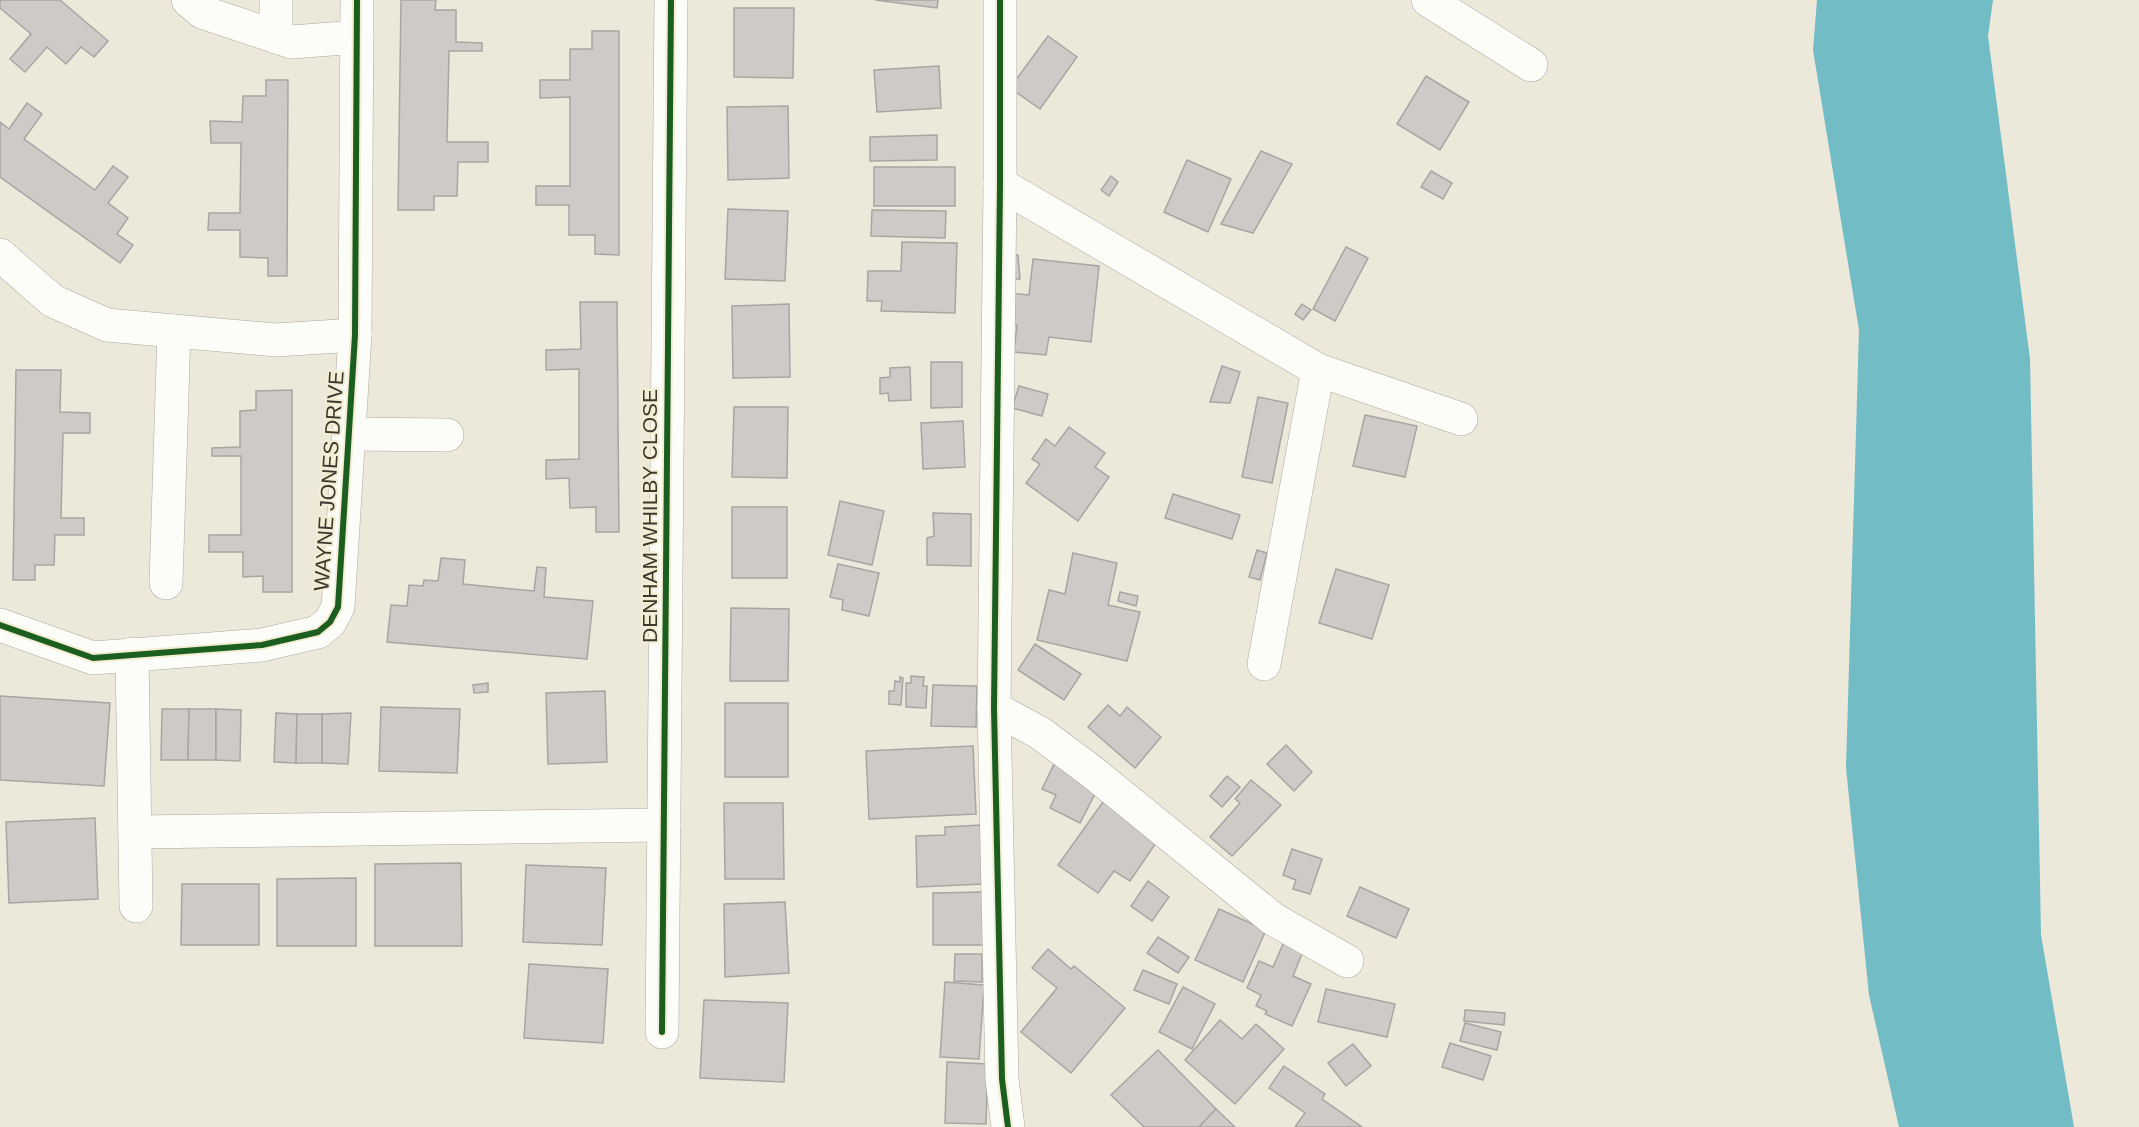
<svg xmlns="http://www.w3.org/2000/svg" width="2139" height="1127" viewBox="0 0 2139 1127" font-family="Arial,sans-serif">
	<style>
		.water { fill: #72bcc5 }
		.building { fill: #cdcac8; stroke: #a8a5a3; stroke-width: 1.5 }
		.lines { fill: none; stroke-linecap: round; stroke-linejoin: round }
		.minor-casing { stroke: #aca99f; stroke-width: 34 }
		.minor { stroke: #fcfcf9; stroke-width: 33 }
		.cycleway-casing { stroke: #f3edd3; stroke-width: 10 }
		.cycleway { stroke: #1b5e20; stroke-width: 6 }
		.labels { text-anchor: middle; stroke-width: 4.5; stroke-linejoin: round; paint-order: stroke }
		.street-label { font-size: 21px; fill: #3b392f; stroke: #f3edd3 }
	</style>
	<rect width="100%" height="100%" fill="#ece8da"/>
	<polygon class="water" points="1817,0 1993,0 1988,36 2030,359 2041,935 2074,1127 1899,1127 1869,995 1846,768 1859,330 1813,50"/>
	<g class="building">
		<polygon points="0,0 60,0 108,41 94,57 81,47 66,64 47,47 25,72 10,59 31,34 0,8"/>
		<polygon points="401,0 436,0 435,10 456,10 456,42 482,43 482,51 449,51 447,142 488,142 488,162 458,162 457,196 434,196 434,210 398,210"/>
		<polygon points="875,0 938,0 937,8"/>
		<polygon points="734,8 794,8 793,78 734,77"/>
		<polygon points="592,31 619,31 619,255 595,254 595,235 569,235 569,205 536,205 536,186 570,186 570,97 540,98 540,80 570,80 570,49 592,49"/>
		<polygon points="1048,36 1077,57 1040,109 1010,88"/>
		<polygon points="939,66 941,108 877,112 874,70"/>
		<polygon points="1426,76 1469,102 1440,150 1397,124"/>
		<polygon points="266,80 288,80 287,276 268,276 268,258 240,257 240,230 208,230 209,213 240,213 241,143 211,143 210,121 242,122 243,96 266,96"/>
		<polygon points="27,103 42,114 24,139 95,190 113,166 128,177 108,203 128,218 117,234 133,245 120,263 0,177 0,122 9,129"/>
		<polygon points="788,106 789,178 728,180 727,107"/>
		<polygon points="937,135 937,160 870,161 870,137"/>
		<polygon points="1261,151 1292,164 1253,233 1221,224"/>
		<polygon points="1187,160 1231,179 1208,232 1164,212"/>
		<rect x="874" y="167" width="81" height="39"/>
		<polygon points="1431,171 1452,183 1443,199 1421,187"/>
		<polygon points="1111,176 1118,182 1109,196 1101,190"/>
		<polygon points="728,209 788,211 785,281 725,279"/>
		<polygon points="872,210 946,211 945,238 871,236"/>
		<polygon points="902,242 957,243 955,313 881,311 882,301 867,301 868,271 901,271"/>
		<polygon points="1346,247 1368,258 1335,321 1313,309"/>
		<polygon points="1018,255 1020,279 1008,279 1007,256"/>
		<polygon points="1033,259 1099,266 1091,342 1049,337 1046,355 1014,352 1017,325 1005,323 1009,293 1029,295"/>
		<polygon points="580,302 617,302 619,532 596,532 596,507 570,508 569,478 546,479 546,460 579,459 579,369 546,370 546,350 581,349"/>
		<polygon points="789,304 790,377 733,378 732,306"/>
		<polygon points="1302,304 1311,310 1303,320 1295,314"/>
		<polygon points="931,362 962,362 962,407 931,408"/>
		<polygon points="1222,366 1240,372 1230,403 1210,402"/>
		<polygon points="910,367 911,400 889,401 888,393 880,394 880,378 890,377 890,368"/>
		<polygon points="16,370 61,370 60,412 90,413 90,433 63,433 61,518 84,518 84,535 55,535 54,565 35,565 35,580 13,580"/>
		<polygon points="1019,386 1048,394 1042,416 1012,408"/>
		<polygon points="292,390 292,592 263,592 263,576 243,577 243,552 209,552 209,535 241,535 241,456 212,456 212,448 240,447 240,411 256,410 256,391"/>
		<polygon points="1258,397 1288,403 1272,483 1242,477"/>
		<polygon points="734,407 788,407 787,478 732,477"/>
		<polygon points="1365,415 1417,426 1405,477 1353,466"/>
		<polygon points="963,421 965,467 923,469 921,423"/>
		<polygon points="1069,427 1105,453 1095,467 1109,477 1078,521 1026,483 1040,464 1032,459 1046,439 1055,446"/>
		<polygon points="1173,494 1240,515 1232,539 1165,518"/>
		<polygon points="840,501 884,511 872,565 828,555"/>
		<rect x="732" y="507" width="55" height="71"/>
		<polygon points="933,513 971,514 971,566 927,565 927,538 934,536"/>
		<polygon points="1257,550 1267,553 1260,580 1249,577"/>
		<polygon points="1073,553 1117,563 1108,605 1140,612 1127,661 1037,640 1049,590 1065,594"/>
		<polygon points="441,558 465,560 463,584 534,591 537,567 546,568 544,597 593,601 587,659 387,642 391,605 407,606 409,585 423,586 424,580 438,581"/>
		<polygon points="838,564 879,573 869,616 842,610 843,600 830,597"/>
		<polygon points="1336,569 1389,585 1372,639 1319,623"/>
		<polygon points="1120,592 1138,596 1136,606 1118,601"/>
		<polygon points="731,608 789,609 788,681 730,681"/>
		<polygon points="1035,644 1081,674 1064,700 1018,670"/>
		<polygon points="911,676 924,677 923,686 927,686 926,708 906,707 906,683 911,683"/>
		<polygon points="900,677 903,678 901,705 889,704 889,691 894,691 895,681 900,682"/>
		<polygon points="488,683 488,692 474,693 473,685"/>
		<polygon points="933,685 977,686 976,727 931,726"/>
		<polygon points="605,691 607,762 548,764 546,693"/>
		<polygon points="0,696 110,703 104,786 0,780"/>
		<rect x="725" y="703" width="63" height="74"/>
		<polygon points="1108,705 1120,716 1127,707 1161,737 1135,768 1088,727"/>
		<polygon points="381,707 460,709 457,773 379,771"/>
		<polygon points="162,709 189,709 188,760 161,760"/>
		<polygon points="189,709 216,709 216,760 188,760"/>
		<polygon points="216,709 241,710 240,761 216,760"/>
		<polygon points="276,713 297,714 296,763 274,762"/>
		<polygon points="351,713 348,764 322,763 322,714"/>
		<polygon points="297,714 322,714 322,763 296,763"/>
		<polygon points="1286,745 1312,772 1294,791 1267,764"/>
		<polygon points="973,746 976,814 869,819 866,751"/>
		<polygon points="1054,764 1099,786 1080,823 1050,808 1056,795 1042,789"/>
		<polygon points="1227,776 1240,787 1222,807 1210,796"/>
		<polygon points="1251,780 1281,805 1232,856 1210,837 1240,803 1235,799"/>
		<polygon points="1103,802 1158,840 1130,881 1114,871 1098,893 1058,865"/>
		<polygon points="724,803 783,803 784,879 725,879"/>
		<polygon points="95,818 98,899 9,903 6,822"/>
		<polygon points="981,825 983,884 917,887 916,836 945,835 945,827"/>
		<polygon points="1292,849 1322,859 1310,894 1293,889 1296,880 1283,875"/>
		<polygon points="461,863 462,946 375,946 375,864"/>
		<polygon points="526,865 606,868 602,945 523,942"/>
		<polygon points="356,878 356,946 277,946 277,879"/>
		<polygon points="1148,881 1169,897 1152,921 1131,906"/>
		<polygon points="182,884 259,884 259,945 181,945"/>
		<polygon points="1360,887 1409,909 1396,938 1347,916"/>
		<polygon points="983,892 984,945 933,945 933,893"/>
		<polygon points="785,902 789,973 725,977 724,904"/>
		<polygon points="1219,909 1266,930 1243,982 1195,960"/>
		<polygon points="1287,935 1306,944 1293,976 1311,984 1292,1026 1265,1014 1267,1011 1256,1006 1261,995 1247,988 1259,961 1273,967"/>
		<polygon points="1158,937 1189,957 1178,973 1147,953"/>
		<polygon points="1048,949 1071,969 1074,966 1125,1008 1071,1073 1021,1032 1057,988 1032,968"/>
		<polygon points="955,954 982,954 982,982 954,981"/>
		<polygon points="529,964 608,969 603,1043 524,1038"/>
		<polygon points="1143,970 1177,984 1169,1004 1134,990"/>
		<polygon points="945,982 984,985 979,1059 940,1057"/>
		<polygon points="1183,987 1215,1004 1192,1049 1159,1032"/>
		<polygon points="1326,989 1395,1004 1387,1037 1318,1022"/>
		<polygon points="704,1000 788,1003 784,1082 700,1078"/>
		<polygon points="1465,1010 1505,1013 1504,1025 1464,1021"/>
		<polygon points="1220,1020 1242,1039 1256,1024 1284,1049 1235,1104 1185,1060"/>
		<polygon points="1465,1023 1501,1032 1497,1050 1460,1041"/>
		<polygon points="1450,1043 1491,1056 1483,1080 1442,1067"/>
		<polygon points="1353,1044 1371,1066 1346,1086 1328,1063"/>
		<polygon points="1158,1050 1216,1109 1199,1127 1144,1127 1111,1095"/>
		<polygon points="947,1062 988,1064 986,1124 945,1123"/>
		<polygon points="1284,1066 1325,1094 1322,1099 1362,1127 1295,1127 1305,1113 1269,1088"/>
		<polygon points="1216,1109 1235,1127 1199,1127"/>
	</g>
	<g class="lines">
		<g class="minor-casing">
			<g id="minor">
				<polyline points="188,0 202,12 292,42 357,37"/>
				<polyline points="276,0 276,37"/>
				<polyline points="1000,0 1000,184 994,708 1002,1079 1008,1127"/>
				<polyline points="1428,0 1531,65"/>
				<polyline points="1000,184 1318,370 1461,419"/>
				<polyline points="0,255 53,301 107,325 276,340 355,335"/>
				<polyline points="349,434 447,435"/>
				<polyline points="166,583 174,331"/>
				<polyline points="0,625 93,658 262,645 318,632 330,622 338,607 355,335 357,0"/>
				<polyline points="132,654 136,906"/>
				<polyline points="1264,664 1318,370"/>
				<polyline points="994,708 1040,733 1091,771 1273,919 1347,961"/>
				<polyline points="135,832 664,825"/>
				<polyline points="662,1032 671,0"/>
			</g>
		</g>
		<use href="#minor" class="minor"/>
		<g class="cycleway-casing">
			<g id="cycleway">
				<polyline points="1000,0 1000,184 994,708 1002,1079 1008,1127"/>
				<polyline points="0,625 93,658 262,645 318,632 330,622 338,607 355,335 357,0"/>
				<polyline points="662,1032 671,0"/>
			</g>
		</g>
		<use href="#cycleway" class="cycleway"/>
	</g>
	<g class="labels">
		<g class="street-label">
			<text transform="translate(329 481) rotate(-86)" y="7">WAYNE JONES DRIVE</text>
			<text transform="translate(650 516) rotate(-90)" y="7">DENHAM WHILBY CLOSE</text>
		</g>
	</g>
</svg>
